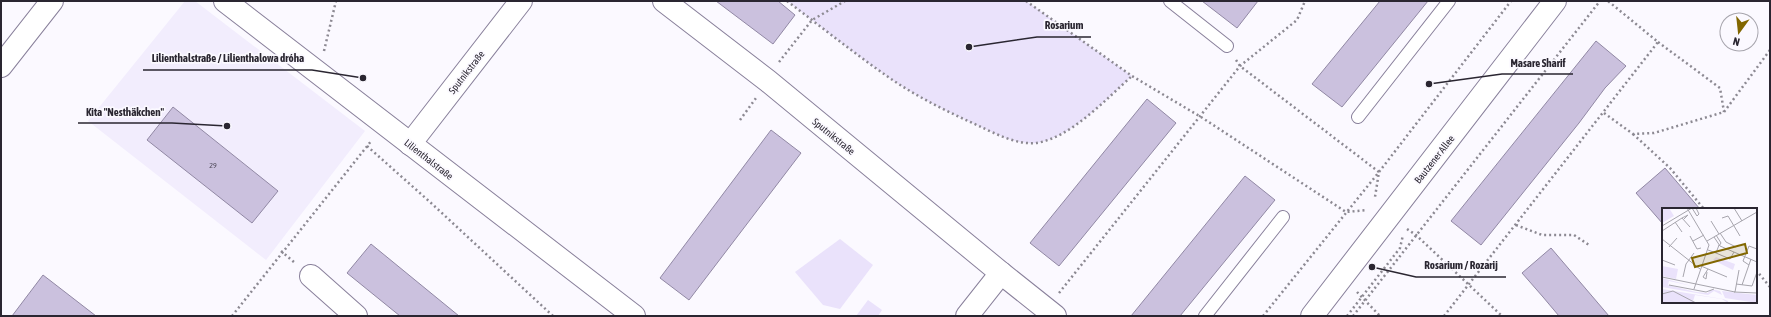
<svg xmlns="http://www.w3.org/2000/svg" width="1771" height="317" viewBox="0 0 1771 317" font-family="'Asap Condensed',sans-serif">
	<style>
		.built { fill: #f2edfd }
		.green { fill: #eae2fb }
		.building { fill: #cbc1de; stroke: #9188a4 }
		.lines { fill: none; stroke-linecap: round; stroke-linejoin: round }
		.service-casing { stroke: #89809b; stroke-width: 14 }
		.minor-casing { stroke: #89809b; stroke-width: 24 }
		.tertiary-casing { stroke: #89809b; stroke-width: 24 }
		.path { stroke: #8c8992; stroke-width: 2.5; stroke-dasharray: 2 3; stroke-linecap: butt }
		.service { stroke: #fff; stroke-width: 12 }
		.minor { stroke: #fff; stroke-width: 22 }
		.tertiary { stroke: #fff; stroke-width: 22 }
		.labels { text-anchor: middle; stroke-width: 3.5; stroke-linejoin: round; paint-order: stroke }
		.number-label { font-size: 8px; fill: #524d5c }
		.street-label { font-size: 10px; fill: #2a2631; stroke: #fbf9ff }
		.inset-road { fill: none; stroke: #a7a5ad; stroke-width: 1 }
		.view { fill: #826700; fill-opacity: 0.15; stroke: #826700; stroke-width: 2 }
		.inset-edge { fill: none; stroke: #2a2631; stroke-width: 2 }
		.leader { fill: none; stroke: #2a2631; stroke-width: 1.5 }
		.callout-dot { fill: #2a2631; stroke: #fbf9ff; stroke-width: 1.5 }
		.callout-label { font-size: 11px; text-anchor: middle; font-weight: bold; fill: #2a2631; stroke: #fbf9ff; stroke-width: 3.5; stroke-linejoin: round; paint-order: stroke }
	</style>
	<rect width="100%" height="100%" fill="#fbf9ff"/>
	<polygon class="built" points="185,1 195,1 365,131 266,260 88,121"/>
	<g class="green">
		<path d="M787,1H1026L1132,76C1107,98 1071,138 1036,143C1017,145 996,134 979,126C946,111 913,95 884,74C851,51 819,25 787,1Z"/>
		<polygon points="840,239 873,265 840,309 823,305 795,272"/>
		<polygon points="868,300 882,310 878,316 856,316"/>
	</g>
	<g class="building">
		<polygon points="716,1 778,1 795,15 773,44"/>
		<polygon points="1202,1 1258,1 1237,28"/>
		<polygon points="1380,1 1428,1 1342,107 1312,84"/>
		<polygon points="1596,41 1626,66 1605,88 1579,123 1481,245 1451,221"/>
		<polygon points="1147,99 1176,123 1059,266 1030,243"/>
		<polygon points="173,107 278,191 252,223 147,140"/>
		<polygon points="771,130 801,153 689,300 660,278"/>
		<polygon points="1665,168 1700,209 1663,209 1663,224 1636,193"/>
		<polygon points="1245,176 1275,200 1180,316 1131,316"/>
		<polygon points="371,244 459,316 400,316 347,273"/>
		<polygon points="1551,248 1609,316 1559,316 1543,297 1522,273"/>
		<polygon points="43,275 96,316 12,316"/>
	</g>
	<g class="lines">
		<g class="service-casing">
			<g id="service">
				<polyline points="1170,1 1227,46"/>
				<polyline points="1358,117 1449,1"/>
				<polyline points="1205,316 1283,217"/>
			</g>
		</g>
		<g class="minor-casing">
			<g id="minor">
				<polyline points="225,1 634,316"/>
				<polyline points="664,1 768,81 1001,273"/>
				<polyline points="1,66 52,1"/>
				<polyline points="410,144 521,1"/>
				<polyline points="311,276 356,316"/>
				<polyline points="967,316 1001,273 1055,316"/>
			</g>
		</g>
		<g class="tertiary-casing">
			<polyline id="tertiary" points="1312,316 1555,1"/>
		</g>
		<g class="path">
			<path d="M787,1C819,25 851,51 884,74C913,95 946,111 979,126C996,134 1017,145 1036,143C1071,138 1107,98 1132,76"/>
			<polyline points="1026,1 1132,76 1201,117 1346,212 1367,210"/>
			<polyline points="1658,42 1720,88 1724,112"/>
			<polyline points="324,51 336,1"/>
			<polyline points="1236,60 1240,66 1379,172 1375,197"/>
			<polyline points="779,62 812,20 845,1"/>
			<polyline points="1604,113 1633,134 1654,133 1724,112 1770,50"/>
			<polyline points="740,120 756,98"/>
			<polyline points="1633,134 1670,168 1704,209"/>
			<polyline points="367,146 430,202 553,316"/>
			<polyline points="1516,225 1542,235 1574,235 1589,245"/>
			<polyline points="1407,229 1416,235 1502,316"/>
			<polyline points="281,251 295,263"/>
			<polyline points="1756,270 1770,287"/>
			<polyline points="1357,292 1380,316"/>
			<polyline points="1059,293 1240,66 1297,20 1305,1"/>
			<polyline points="232,316 372,140"/>
			<polyline points="1263,316 1379,172 1511,1"/>
			<polyline points="1347,316 1400,248 1403,235"/>
			<polyline points="1353,316 1600,1"/>
			<polyline points="1444,316 1658,42 1608,1"/>
		</g>
		<use href="#service" class="service"/>
		<use href="#minor" class="minor"/>
		<use href="#tertiary" class="tertiary"/>
	</g>
	<g class="labels">
		<g class="number-label">
			<text x="213" y="168">29</text>
		</g>
		<g class="street-label">
			<text transform="translate(466 72) rotate(-52)" y="4">Sputnikstraße</text>
			<text transform="translate(834 136) rotate(39)" y="4">Sputnikstraße</text>
			<text transform="translate(429 159) rotate(38)" y="4">Lilienthalstraße</text>
			<text transform="translate(1434 159) rotate(-52)" y="4">Bautzener Allee</text>
		</g>
	</g>
	<g transform="translate(1662 208)">
		<rect width="95" height="95" fill="#fbf9ff"/>
		<path d="M3,0H7L12,8L0,15V2ZM54,49L73,56L71,62L51,52ZM0,58L16,61L14,71L0,68ZM0,70L30,78L7,73L6,77L34,84L46,85L48,82H53L58,83L60,87L52,83L46,87L0,79ZM0,81L61,91L66,93V95L60,91L33,87L31,93L34,95H0ZM60,83L95,87V95L63,90Z" fill="#eae2fb"/>
		<path class="inset-road" d="M25,0L47,37L32,81M30,0L35,8L37,6L34,0M72,0L80,13M20,10L26,7L22,11M60,10L66,8L78,28M49,13L57,26M13,14L20,24M0,18L30,0M0,23L20,10L28,19M58,25L64,34L74,39M54,27L59,35L57,38M28,28L35,41L39,40M52,29L58,38L95,54M0,31L38,61M31,33L42,27M45,33L95,4M7,39L15,30M46,42L54,45L57,37M54,45L68,51L72,44M0,52L13,57M87,57L81,53L87,38L95,41M39,58L65,69M45,64L44,71L41,69L46,61M0,69L73,84M21,69L24,56L32,45M74,76L90,78L95,64M7,77L44,84L52,81M80,77L89,51M72,84L95,85M73,84L77,62M0,86L11,83L34,95"/>
		<path class="view" d="M83,36L85,45L33,59L30,50Z"/>
		<rect width="95" height="95" class="inset-edge"/>
	</g>
	<path class="leader" d="M969 47L1037 37H1091M363 78L312 70H143M1429 84L1502 74H1573M227 126L172 123H78M1372 267L1416 277H1506"/>
	<g class="callout-dot">
		<circle cx="969" cy="47" r="4"/>
		<circle cx="363" cy="78" r="4"/>
		<circle cx="1429" cy="84" r="4"/>
		<circle cx="227" cy="126" r="4"/>
		<circle cx="1372" cy="267" r="4"/>
	</g>
	<g class="callout-label">
		<text x="1064" y="29">Rosarium</text>
		<text x="228" y="62">Lilienthalstraße / Lilienthalowa dróha</text>
		<text x="1538" y="67">Masare Sharif</text>
		<text x="125" y="116">Kita "Nesthäkchen"</text>
		<text x="1461" y="269">Rosarium / Rozarij</text>
	</g>
	<rect width="1771" height="317" fill="none" stroke="#2a2631" stroke-width="4"/>
	<g transform="translate(1739 32) rotate(195)"><circle r="19" fill="#fbf9ff" stroke="#a7a5ad"/>
	<path d="M0-3L7 15L0 10L-7 15Z" fill="#826700"/>
	<text y="-6" font-size="11" font-weight="bold" text-anchor="middle" fill="#2a2631">N</text>
	</g>
</svg>
